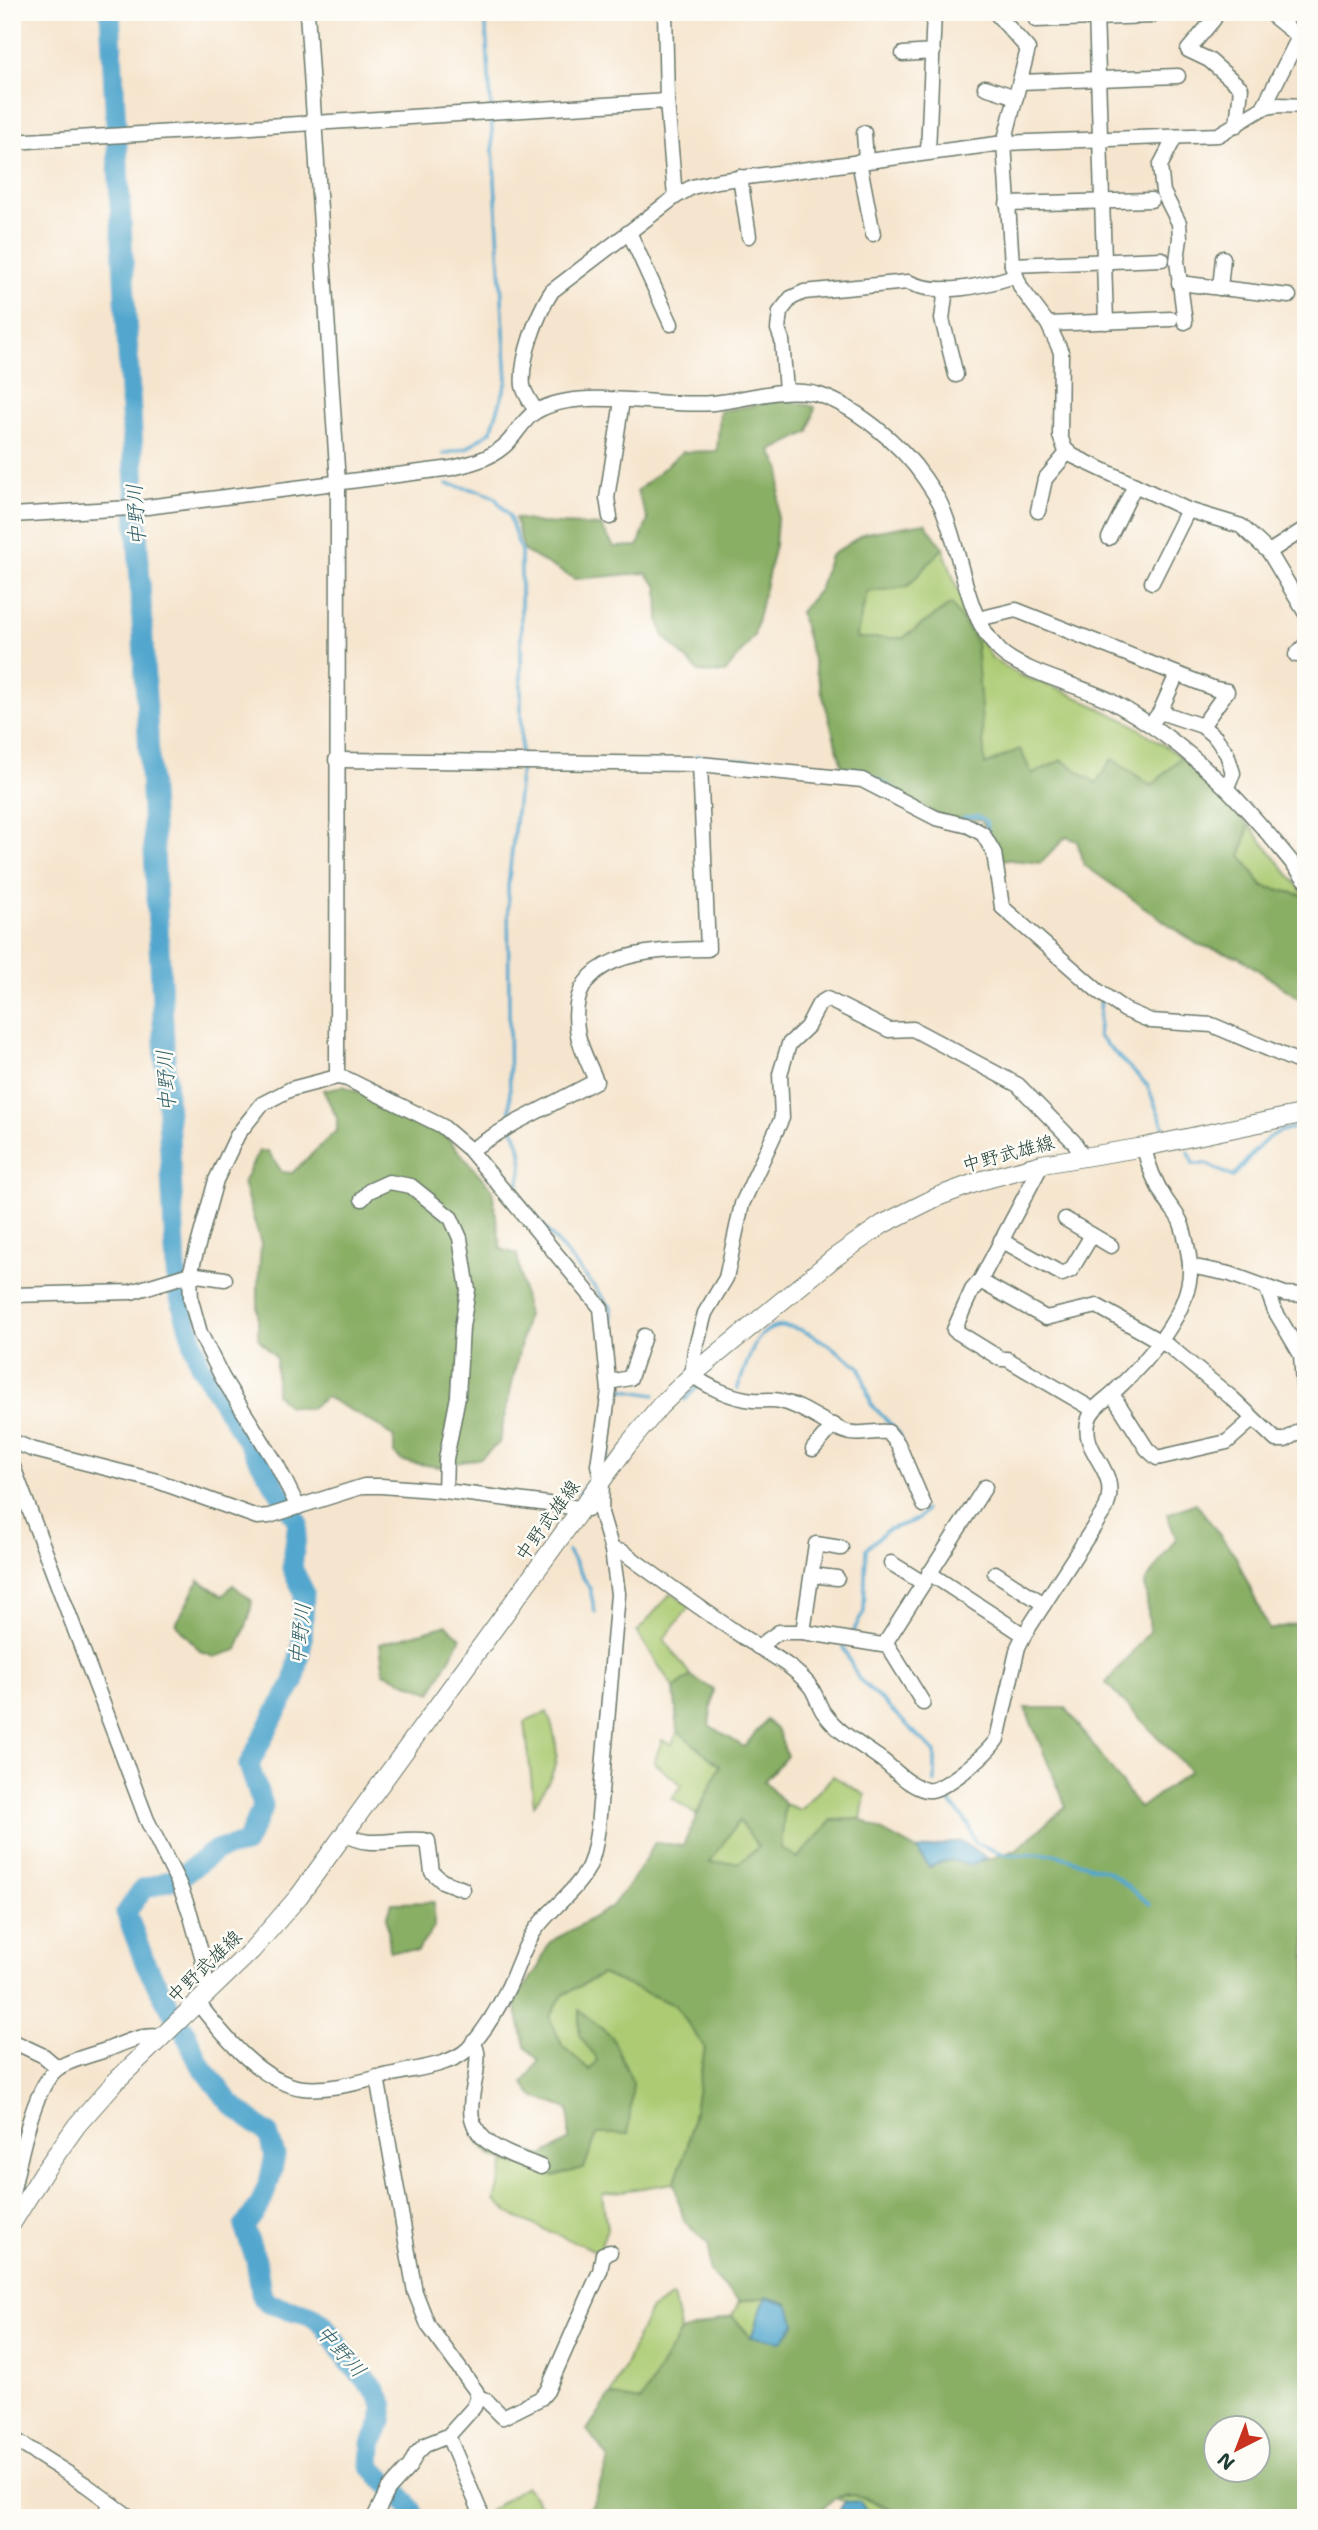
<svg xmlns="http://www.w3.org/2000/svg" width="1318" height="2530" viewBox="0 0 1318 2530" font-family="'Shantell Sans','Klee One',sans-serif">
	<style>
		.green { fill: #accb73; stroke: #668454; stroke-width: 2 }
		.forest { fill: #89af65; stroke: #54764c; stroke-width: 2; fill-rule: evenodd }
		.water { fill: #52a7ce; stroke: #387281; stroke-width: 2 }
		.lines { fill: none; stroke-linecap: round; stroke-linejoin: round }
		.stream { stroke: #52a7ce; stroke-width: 3.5 }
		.river { stroke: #52a7ce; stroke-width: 21 }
		.minor-casing { stroke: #6a786a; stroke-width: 17 }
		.major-casing { stroke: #6a786a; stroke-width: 20 }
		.minor { stroke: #fff; stroke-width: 14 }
		.major { stroke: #fff; stroke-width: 18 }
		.labels { text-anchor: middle; stroke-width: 5; stroke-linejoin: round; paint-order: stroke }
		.street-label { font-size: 19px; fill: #1f3d34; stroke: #fdfcf7 }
		.water-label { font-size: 21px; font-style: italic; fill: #31626a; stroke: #fdfcf7 }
	</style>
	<rect width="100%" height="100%" fill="#fdfcf7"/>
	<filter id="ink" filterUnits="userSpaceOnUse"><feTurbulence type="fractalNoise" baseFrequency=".0143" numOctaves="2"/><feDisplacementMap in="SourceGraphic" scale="14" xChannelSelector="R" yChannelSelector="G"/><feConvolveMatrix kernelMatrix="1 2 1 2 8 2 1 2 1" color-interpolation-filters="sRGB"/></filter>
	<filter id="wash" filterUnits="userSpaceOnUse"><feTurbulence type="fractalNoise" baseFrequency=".00686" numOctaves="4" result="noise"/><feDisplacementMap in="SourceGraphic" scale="28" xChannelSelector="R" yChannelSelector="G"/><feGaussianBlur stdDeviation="1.57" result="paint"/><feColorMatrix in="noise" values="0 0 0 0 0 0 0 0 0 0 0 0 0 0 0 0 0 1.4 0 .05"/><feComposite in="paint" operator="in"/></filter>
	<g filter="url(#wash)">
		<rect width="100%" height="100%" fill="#f6e5ce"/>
		<g class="green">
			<polygon points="943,548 970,624 992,658 1019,675 1066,692 1131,723 1181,757 1153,787 1112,759 1097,783 1032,775 984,765 976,641 950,605 903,638 856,639 867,592 907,587"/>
			<polygon points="1249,825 1306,896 1263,886 1241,855"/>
			<polygon points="671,1593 690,1606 664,1639 691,1676 674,1689 637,1632"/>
			<path d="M547,1712C564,1755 558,1768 534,1805L525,1722Z"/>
			<polygon points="678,1731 720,1766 696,1815 672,1798 682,1785 654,1763 662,1740 672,1744"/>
			<polygon points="833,1776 865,1795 861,1819 832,1820 798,1858 780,1847 785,1804 801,1810"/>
			<polygon points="739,1820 759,1846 740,1862 709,1864"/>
			<polygon points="602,1974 675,2005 705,2048 688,2145 674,2183 602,2194 607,2229 598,2252 515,2217 495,2201 505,2161 554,2176 583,2168 597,2134 590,2070 563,2047 549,2017 563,1995"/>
			<polygon points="673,2296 681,2332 641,2401 611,2396 650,2310"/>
			<polygon points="766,2297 751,2337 732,2316 739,2302"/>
			<polygon points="525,2486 551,2518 492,2518 488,2512"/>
			<polygon points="857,2495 895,2512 900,2518 870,2518 860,2502 844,2502 834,2498"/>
		</g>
		<g class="forest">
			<polygon points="785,400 815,407 809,432 771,451 781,470 775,545 754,636 725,673 699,672 663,635 659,619 658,587 646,573 575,579 524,551 515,518 540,523 601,526 614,547 638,546 648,520 637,491 682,452 717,451 720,411"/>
			<polygon points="925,523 943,548 907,587 867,592 856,638 903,638 951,604 976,641 985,765 1020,749 1032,774 1062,760 1096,783 1112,759 1152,786 1181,757 1249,825 1241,855 1262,886 1306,896 1306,1003 1239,957 1197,944 1084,865 1077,841 1066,837 1041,863 1002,859 981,820 944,818 842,766 800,612 819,590 830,556 865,533"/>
			<polygon points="343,1086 371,1097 444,1134 492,1189 501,1249 517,1254 527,1315 499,1443 481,1458 438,1467 402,1461 394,1453 394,1438 382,1428 326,1397 309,1409 288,1406 276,1394 276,1357 258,1338 258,1287 261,1244 243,1183 259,1151 268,1151 282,1172 292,1173 337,1130 337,1118 323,1090"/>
			<path d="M1196,1503L1236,1557L1269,1630L1306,1621V2518H900C887,2503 854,2489 835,2498C828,2501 821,2512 816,2518H577L592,2506L609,2459L587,2430L610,2396L641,2401L681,2332L732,2316L751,2337L788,2303L766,2297L739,2302L709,2271V2245L684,2221L674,2183L688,2145L705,2048L675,2005L602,1974L563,1995L549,2017L563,2047L590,2070L597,2060L579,2035V2010L612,2037L633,2083L628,2134H597L584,2168L554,2176L491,2156L473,2135L482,2122L502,2143L542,2156L569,2140V2109L534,2097L523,2083L539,2061L525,2046L515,2001L539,1966L549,1943L611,1907L636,1875L655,1842L683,1846L720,1766L678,1731L674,1689L691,1676L714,1690L709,1725L744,1747L766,1720L778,1731L787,1756L764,1781L785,1804L781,1848L798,1858L832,1820L861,1819L917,1850L929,1867L949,1860L971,1865L1016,1850L1066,1806L1025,1708H1066L1140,1808L1190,1771L1106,1683L1150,1631L1145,1583L1176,1538L1167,1514ZM739,1821L759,1847L740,1862L709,1863ZM1216,2428H1258V2470H1216Z"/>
			<polygon points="199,1580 223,1596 233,1585 252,1601 249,1618 237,1650 214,1657 201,1652 176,1624"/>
			<polygon points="447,1625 461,1638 431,1693 384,1673 380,1644"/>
			<polygon points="434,1902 434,1928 417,1951 390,1951 387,1918 392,1903"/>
		</g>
		<g class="water">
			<polygon points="961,1841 987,1858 971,1865 949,1860 929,1867 917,1850"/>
			<polygon points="766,2297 788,2304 796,2323 782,2341 751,2337"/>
			<polygon points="860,2501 870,2518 836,2518 844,2502"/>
		</g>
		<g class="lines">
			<g class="stream">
				<polyline points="485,12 491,108"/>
				<polyline points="444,454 467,448 491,431 507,381 491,115"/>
				<polyline points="447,484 480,491 494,497 509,515 521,552 521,758"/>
				<polyline points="696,756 863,770 895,790"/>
				<polyline points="963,818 977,816 986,821 988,831"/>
				<polyline points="1101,999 1098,1036 1147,1085 1164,1127"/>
				<polyline points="510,1121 508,887 521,766"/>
				<path d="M513,1128C525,1153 524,1167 516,1193L611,1307L618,1377"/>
				<path d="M1189,1152L1193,1164H1206L1233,1177C1252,1155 1272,1121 1306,1130"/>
				<polyline points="619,1389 655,1395"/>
				<path d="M737,1389C743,1376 750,1349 759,1338C786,1305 835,1351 860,1367L871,1404L899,1433L902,1440"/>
				<polyline points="685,1400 699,1385 701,1386"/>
				<polyline points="604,1462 607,1458 619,1385"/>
				<polyline points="579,1494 595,1474"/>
				<polyline points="568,1551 590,1589 595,1612"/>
				<polyline points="851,1635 864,1612 866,1549 887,1530 918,1519 925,1510"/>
				<polyline points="843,1647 858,1678 935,1752 935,1782"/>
				<polyline points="943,1794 969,1825 975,1843 1007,1855 1054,1854 1109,1872 1150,1904"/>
			</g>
			<g class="river">
				<polyline points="110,12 177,1288 200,1365 298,1522 292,1568 304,1592 302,1642 294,1683 276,1712 249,1765 263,1807 245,1844 216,1850 180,1877 143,1889 126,1912 146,1965 173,2013"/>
				<polyline points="184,2029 198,2061 229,2102 268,2134 275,2156 269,2182 260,2205 244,2227 256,2260 262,2298 270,2304 310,2315 323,2324 350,2363 376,2391 384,2406 382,2421 372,2444 371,2467 408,2504 414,2518"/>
			</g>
		</g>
	</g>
	<g filter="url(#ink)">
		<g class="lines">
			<g class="minor-casing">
				<g id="minor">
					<polyline points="307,12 338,483 337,1077"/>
					<polyline points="665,12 667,101 675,197"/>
					<polyline points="995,12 1028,49 1004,143 1218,135 1263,108 1278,105 1306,106"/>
					<polyline points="1096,12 1106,322"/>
					<polyline points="1207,12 1214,19 1188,50 1209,60 1241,88 1237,125"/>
					<polyline points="1036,20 1151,16"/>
					<polyline points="903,54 933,52"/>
					<polyline points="1020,82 1178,76"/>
					<polyline points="985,87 1016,97"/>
					<polyline points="1263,108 1299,37 1268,12"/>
					<polyline points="864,133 866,160"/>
					<polyline points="1175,137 1160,166 1163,192 1179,223 1180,238 1177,261 1185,322"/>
					<polyline points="12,142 667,101"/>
					<polyline points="928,152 934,12"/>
					<polyline points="859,161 873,234"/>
					<polyline points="740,177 749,236"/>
					<polyline points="1007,204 1151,200"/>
					<polyline points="629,232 671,324"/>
					<polyline points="1012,265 1162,259"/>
					<polyline points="1179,283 1289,296"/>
					<polyline points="1220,288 1223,258"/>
					<polyline points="946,289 942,319 956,375"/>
					<polyline points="1048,324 1171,319"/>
					<path d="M786,391L782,340L778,329L780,312L791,298L804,292L908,282C939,297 983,286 1015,276"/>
					<path d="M536,411C532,404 525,395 523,386C520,359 537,314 552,291L675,197L692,187L717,181L1004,143L1012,265L1021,288L1048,324L1061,352L1060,436L1065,449L1073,456L1188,510L1241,526L1269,552L1306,614"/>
					<polyline points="1038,511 1045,479 1068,452"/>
					<path d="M12,515L147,507L452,468C469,464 489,459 503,447C515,438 523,418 537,411C581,386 661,408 713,403C745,400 779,387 812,393C852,402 903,446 925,479C930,487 936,495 940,503C962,548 963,615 1000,651C1022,672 1082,686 1111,701C1194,746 1248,807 1306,880"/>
					<polyline points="610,517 607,498 622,401"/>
					<polyline points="1109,538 1135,485"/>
					<polyline points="1269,552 1306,528"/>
					<polyline points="1152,582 1188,510"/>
					<polyline points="978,619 1016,610 1215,689 1227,691 1202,726"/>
					<polyline points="1296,655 1306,644"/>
					<polyline points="1160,712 1177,674"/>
					<polyline points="1151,724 1160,712 1202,726 1216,738 1227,754 1233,773 1227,787"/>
					<polyline points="336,760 700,764 862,780 936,818 969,826 983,834 994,853 1002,907 1098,991 1125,1010 1151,1021 1212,1025 1306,1065"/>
					<path d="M470,1150L515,1123L596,1081C590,1066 581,1050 578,1035C562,951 650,950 708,949L700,764"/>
					<polyline points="1042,1164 980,1281 1046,1318 1097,1306 1170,1347 1233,1399 1276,1440 1285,1440 1306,1427"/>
					<polyline points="362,1199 369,1191 389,1182 411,1186 451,1218 460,1238 468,1290 462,1327 458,1396 446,1459 445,1491"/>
					<polyline points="1065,1219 1111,1246"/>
					<polyline points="1001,1240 1062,1274 1071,1270 1092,1235"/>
					<polyline points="1190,1266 1230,1274 1285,1294 1306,1295"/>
					<polyline points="980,1281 972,1290 954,1330 1001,1359 1007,1359 1094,1410"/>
					<polyline points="1267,1289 1275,1311 1301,1355 1306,1426"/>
					<polyline points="12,1295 131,1292 190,1274 225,1279"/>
					<polyline points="609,1382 630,1378 644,1336"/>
					<polyline points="1112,1394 1147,1449 1157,1458 1227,1442 1253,1419"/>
					<polyline points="12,1441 31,1449 157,1481 257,1517 269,1516 364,1486 381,1486 445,1491 588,1509"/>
					<polyline points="813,1449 834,1425"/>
					<polyline points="12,1464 147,1820 179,1884 190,1913 202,1956 208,1993"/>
					<path d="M924,1505L898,1444L888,1432C873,1430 859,1437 844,1431C822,1423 804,1406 780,1401C771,1399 762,1401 753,1400C732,1398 708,1387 692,1375L695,1350L705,1313L726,1278L742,1204L782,1118L780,1074L789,1044L807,1027L819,1004L827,999L889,1030L913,1029L1018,1085L1074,1142L1083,1156"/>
					<path d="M612,1550L623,1552C661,1580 700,1608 740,1635C763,1651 791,1663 809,1685C816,1693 818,1705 824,1713C839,1734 862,1745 882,1760C895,1770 909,1786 926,1790C942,1794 988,1753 997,1739L1018,1647L1024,1635L1106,1508C1121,1469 1082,1456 1088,1423C1090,1408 1106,1400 1115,1391C1146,1362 1193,1310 1190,1265C1189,1253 1185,1234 1181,1223C1178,1215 1171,1208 1166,1200C1155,1183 1148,1167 1144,1147"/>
					<polyline points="891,1563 923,1583"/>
					<polyline points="929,1573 1024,1635"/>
					<polyline points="995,1573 1044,1604"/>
					<polyline points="812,1575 837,1578"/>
					<polyline points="803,1632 888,1646 923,1703"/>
					<polyline points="884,1645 985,1487"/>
					<polyline points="758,1647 779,1632 803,1632 816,1544 841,1548"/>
					<path d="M346,1834C369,1851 403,1835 428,1841L432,1872L442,1881L463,1889"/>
					<path d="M198,2003C222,2034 261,2083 303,2088C334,2091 369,2079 398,2073C420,2068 451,2065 468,2049C484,2032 499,2007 509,1986C517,1969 522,1950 533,1933C548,1910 575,1893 588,1868C594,1856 596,1841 598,1827L618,1594L612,1550L601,1513L602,1481L598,1465L609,1391L601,1308L470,1150L442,1126L347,1079L337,1077L291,1089L262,1104L238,1134L216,1180L190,1274L191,1300L200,1333L222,1377L277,1465L298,1507"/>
					<polyline points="12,2041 44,2056 58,2068"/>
					<path d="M473,2042C480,2053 477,2061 476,2074C474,2087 469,2104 472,2118C479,2148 516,2156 541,2167"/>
					<path d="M12,2194C19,2164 32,2087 58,2068C69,2060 95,2054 109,2049C125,2042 143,2034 161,2037"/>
					<polyline points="478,2397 486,2400 503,2417 541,2398 547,2391 600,2271 603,2254 610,2252"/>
					<polyline points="448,2436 483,2518"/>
					<polyline points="12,2438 86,2485 131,2518"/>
					<polyline points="101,2518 112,2504"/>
					<polyline points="374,2518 388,2490 410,2466 416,2454 425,2445 448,2436 474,2407 478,2397 476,2391 428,2325 415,2292 377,2077"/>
				</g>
			</g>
			<g class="major-casing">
				<polyline id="major" points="12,2223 43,2173 77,2125 115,2082 252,1950 299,1896 627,1446 660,1406 692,1375 834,1258 883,1224 937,1197 983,1180 1042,1164 1144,1147 1306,1113"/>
			</g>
			<use href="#minor" class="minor"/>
			<use href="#major" class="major"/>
		</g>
	</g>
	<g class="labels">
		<g class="street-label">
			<text transform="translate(1008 1153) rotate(-15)" y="7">中野武雄線</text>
			<text transform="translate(547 1520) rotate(-54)" y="7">中野武雄線</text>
			<text transform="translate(204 1966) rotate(-44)" y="7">中野武雄線</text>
		</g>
		<g class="water-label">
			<text transform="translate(136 515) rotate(-93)" y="7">中野川</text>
			<text transform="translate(166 1081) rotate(-93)" y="7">中野川</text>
			<text transform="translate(300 1634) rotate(-84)" y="7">中野川</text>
			<text transform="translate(341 2351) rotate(48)" y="7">中野川</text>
		</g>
	</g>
	<rect width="1318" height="2530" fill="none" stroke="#fdfcf7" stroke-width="42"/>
	<g transform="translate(1237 2449) rotate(222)"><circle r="33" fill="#fdfcf7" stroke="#a4b0a9" stroke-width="2"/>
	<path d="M0-5L12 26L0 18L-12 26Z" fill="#c8321e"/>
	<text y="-10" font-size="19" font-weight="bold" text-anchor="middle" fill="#1f3d34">N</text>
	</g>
</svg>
